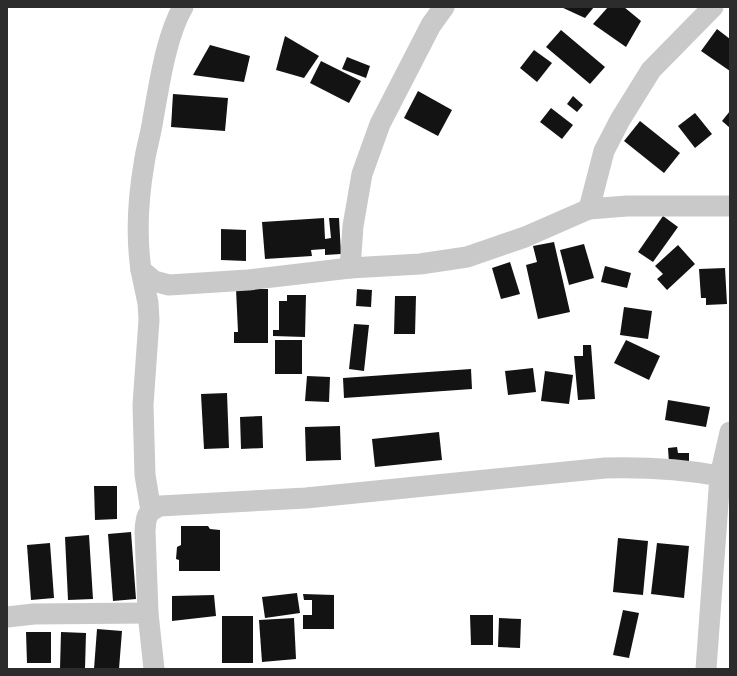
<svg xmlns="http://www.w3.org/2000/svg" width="737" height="676" viewBox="0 0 737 676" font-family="'Fira Sans',sans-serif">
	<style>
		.building { fill: #131313 }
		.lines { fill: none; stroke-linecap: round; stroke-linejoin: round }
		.minor { stroke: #c9c9c9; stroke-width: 21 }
	</style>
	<rect width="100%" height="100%" fill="#fff"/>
	<g class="building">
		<polygon points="561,7 594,7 585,18"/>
		<polygon points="608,7 624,7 641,21 626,47 593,24"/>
		<polygon points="717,29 730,39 730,71 701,51"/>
		<polygon points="561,30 605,67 590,84 546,47"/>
		<polygon points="285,36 319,56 304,78 276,70"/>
		<polygon points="210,45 250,56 244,82 193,75"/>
		<polygon points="534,50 552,63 537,82 520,68"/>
		<polygon points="347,57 370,66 366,78 342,69"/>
		<polygon points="321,61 361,81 349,103 310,83"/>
		<polygon points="418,91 452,110 438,136 404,118"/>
		<polygon points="173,94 228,98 225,131 171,127"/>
		<polygon points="573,96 583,105 577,112 567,104"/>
		<polygon points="551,108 573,125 562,139 540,122"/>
		<polygon points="730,111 730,128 722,121"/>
		<polygon points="695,113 712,134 695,148 678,126"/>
		<polygon points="640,121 680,153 664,173 624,141"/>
		<polygon points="663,216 678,227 653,262 638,252"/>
		<polygon points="324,218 325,239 331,238 329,218 339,218 341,254 325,255 325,249 311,250 312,256 265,259 262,222"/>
		<polygon points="221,229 246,230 246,261 221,260"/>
		<polygon points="554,242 570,312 538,319 526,265 537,262 533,246"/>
		<polygon points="584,244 594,278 569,285 560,250"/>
		<polygon points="678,245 695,264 667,290 657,279 663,274 655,266"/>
		<polygon points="510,262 520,294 501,299 492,268"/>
		<polygon points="605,266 631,273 627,288 601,282"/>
		<polygon points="725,268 727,304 706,305 706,298 701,298 699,269"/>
		<polygon points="236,289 268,289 268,343 234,343 234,332 238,332"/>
		<polygon points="357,289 372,290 371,307 356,306"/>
		<polygon points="287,295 306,295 305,337 273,336 273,330 279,330 279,301 287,301"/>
		<polygon points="395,296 416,296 415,334 394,334"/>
		<polygon points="624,307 652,311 648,339 620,335"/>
		<polygon points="354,324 369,325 364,371 349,369"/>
		<rect x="275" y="340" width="27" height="34"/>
		<polygon points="626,340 660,356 649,380 614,363"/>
		<polygon points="583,345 591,345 595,399 578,400 574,356 583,356"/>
		<polygon points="533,368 536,392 508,395 505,371"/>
		<polygon points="471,369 472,389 344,398 343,378"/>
		<polygon points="545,371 573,375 569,404 541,401"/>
		<polygon points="307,376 330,377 329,402 305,401"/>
		<polygon points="227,393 229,448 204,449 201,394"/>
		<polygon points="668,400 710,407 706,427 665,420"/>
		<polygon points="262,416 263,448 241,449 240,417"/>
		<polygon points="340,426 341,460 306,461 305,427"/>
		<polygon points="439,432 442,460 375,467 372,439"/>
		<polygon points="677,447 678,453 689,453 689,461 669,463 668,448"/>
		<polygon points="94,486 117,486 117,519 95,520"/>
		<polygon points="181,526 208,526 210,529 220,530 220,571 179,571 179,560 176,559 177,547 181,545"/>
		<polygon points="131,532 136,599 113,601 108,534"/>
		<polygon points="89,535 93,599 68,600 65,537"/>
		<polygon points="618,538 648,541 643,595 613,592"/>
		<polygon points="50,543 54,598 31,600 27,545"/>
		<polygon points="657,543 689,546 684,598 651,594"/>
		<polygon points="297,593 300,613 265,618 262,597"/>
		<polygon points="303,594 334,595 334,629 303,629 303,615 312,615 312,600 304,600"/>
		<polygon points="214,595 216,616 172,621 172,596"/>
		<polygon points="623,610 639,613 629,658 613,655"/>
		<polygon points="470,615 493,615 493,645 471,645"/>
		<rect x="222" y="616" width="31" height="47"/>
		<polygon points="294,618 296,659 262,662 259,620"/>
		<polygon points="499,618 521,619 520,648 498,647"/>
		<polygon points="97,629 122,631 119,669 94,669"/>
		<polygon points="26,632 51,632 51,663 27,663"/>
		<polygon points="61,632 86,633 85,669 60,669"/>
	</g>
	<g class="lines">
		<g class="minor">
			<path d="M183,7C166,36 159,86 153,119C151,134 146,149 144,164C138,199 136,235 141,270L154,281L169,285L248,280L350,268L420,264L467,257L525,237L589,209"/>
			<polyline points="713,7 651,70 620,120 604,151 589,209 627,206 730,206"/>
			<polyline points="350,268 353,226 362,174 380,124 431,25 444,7"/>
			<polyline points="141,270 148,303 149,320 143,405 145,475 151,511"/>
			<polyline points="720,476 730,432"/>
			<polyline points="7,617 34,614 148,613"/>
			<path d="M154,669L148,613L145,531C146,517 146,512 160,506L306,498L605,468C644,467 682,469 720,476L706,669"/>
		</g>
	</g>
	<rect width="737" height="676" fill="none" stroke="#2c2c2c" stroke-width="16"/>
</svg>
